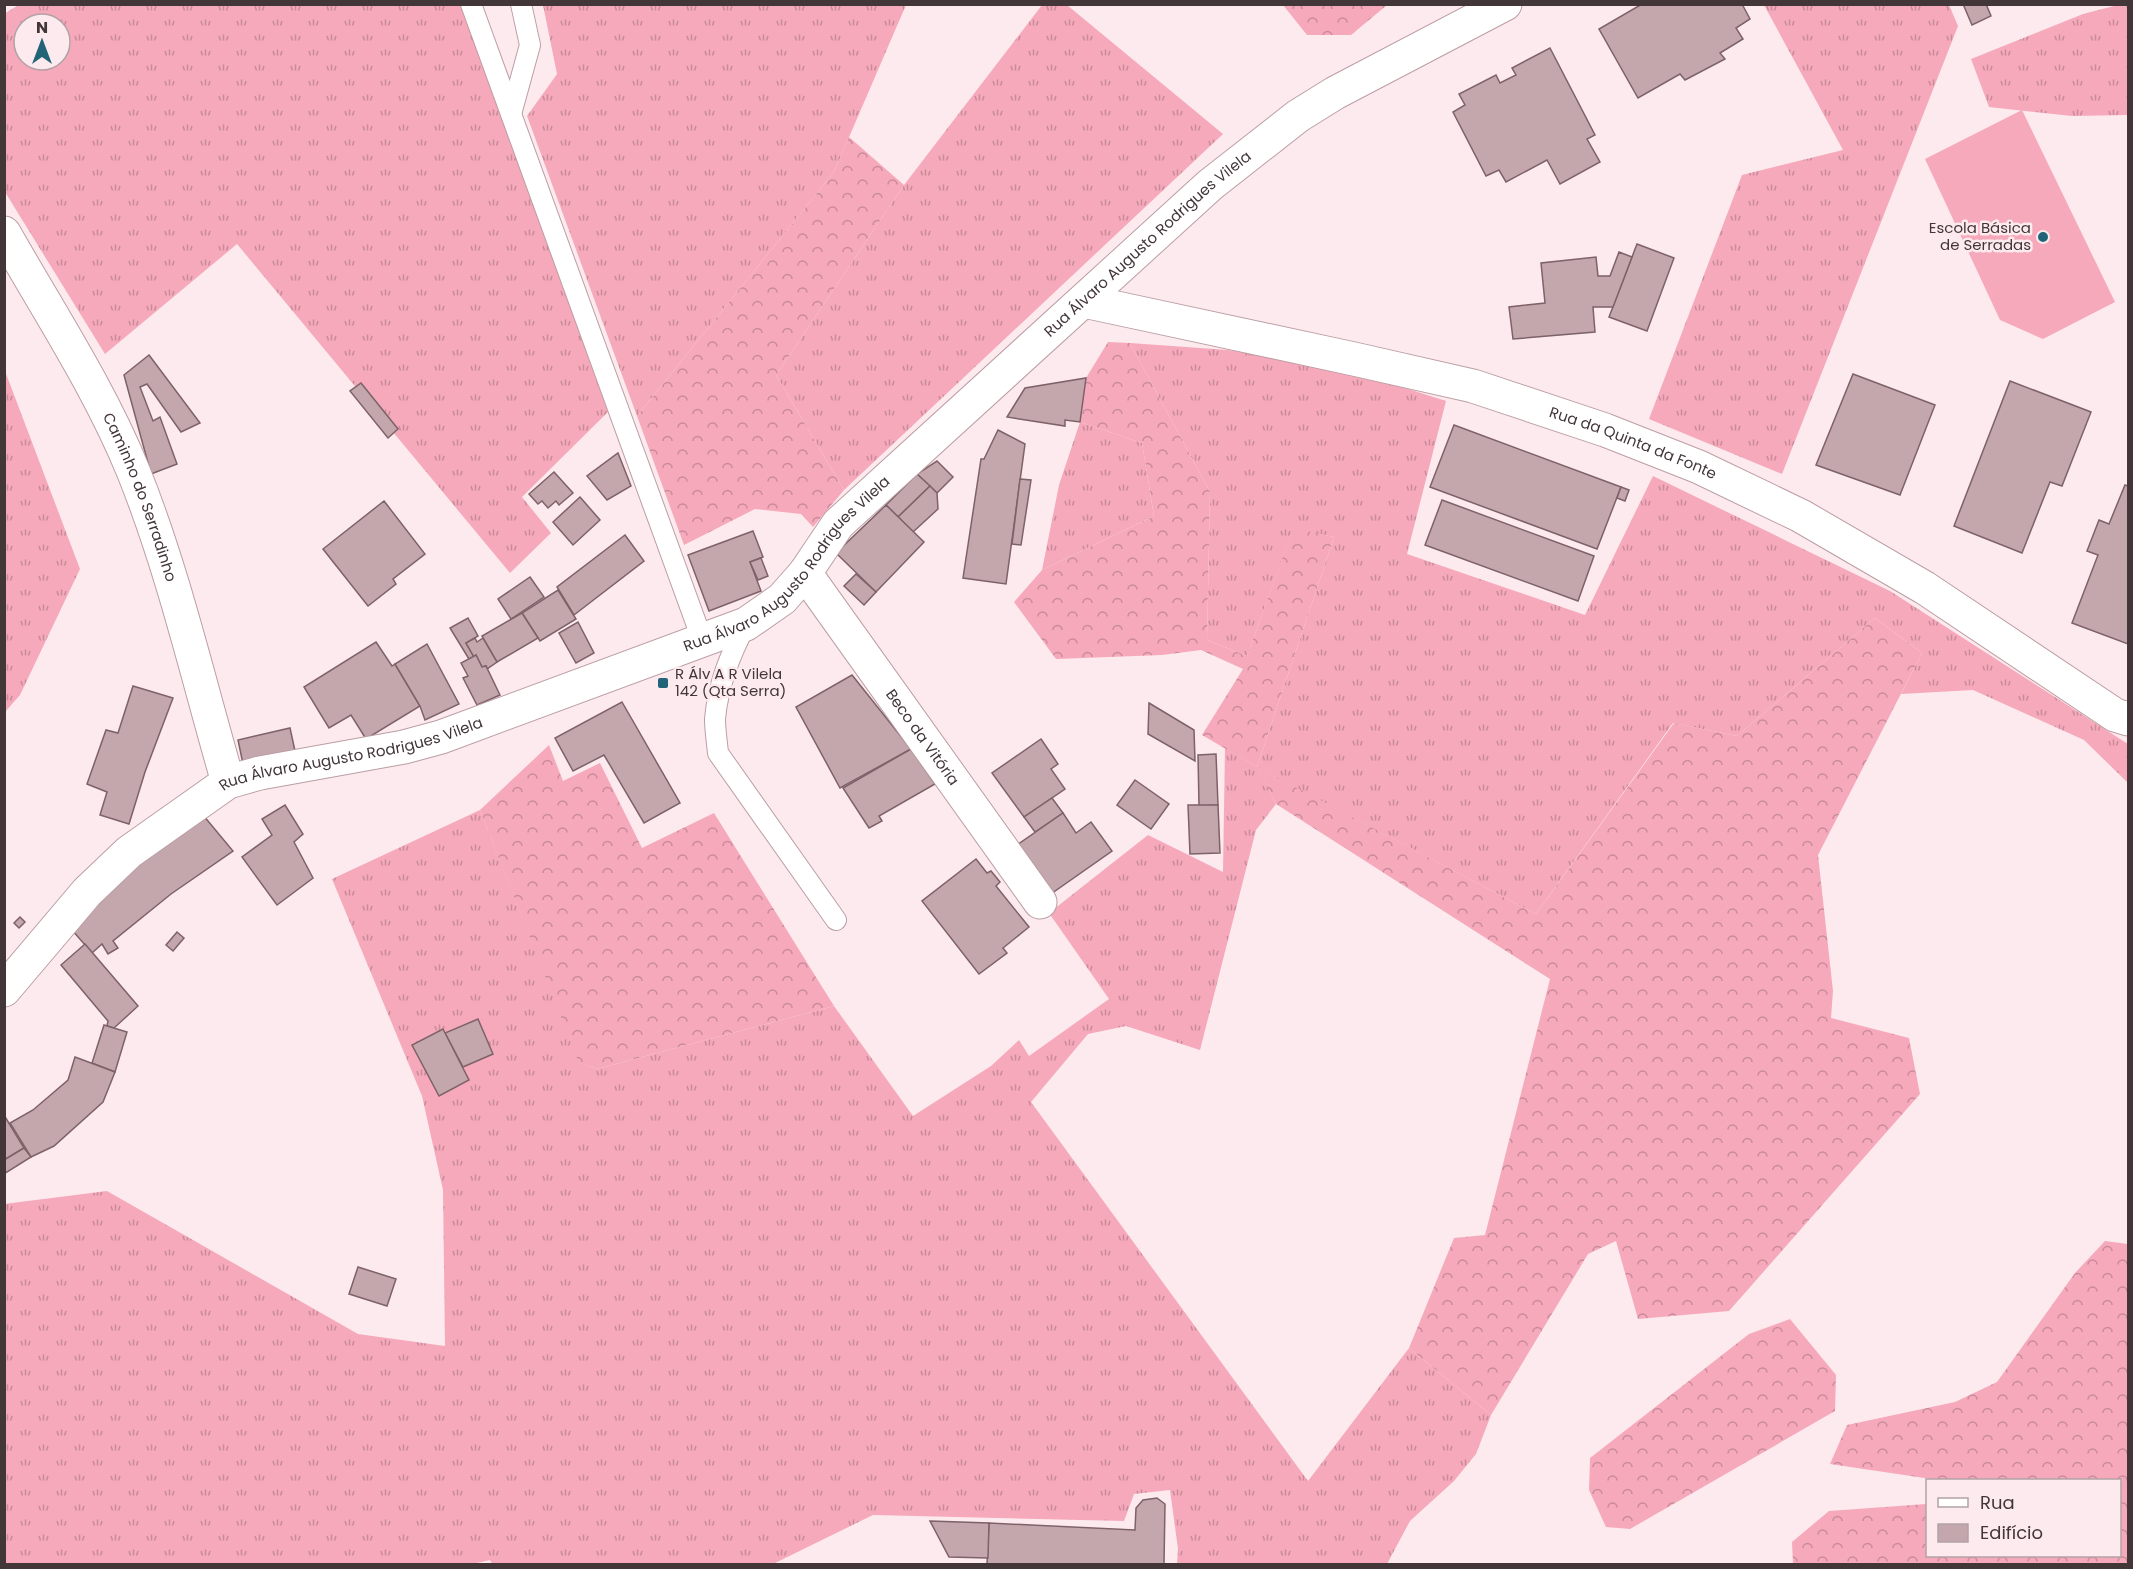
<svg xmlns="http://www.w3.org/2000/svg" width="2133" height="1569" viewBox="0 0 2133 1569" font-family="Poppins,sans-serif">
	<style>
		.grass { fill: url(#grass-tufts); fill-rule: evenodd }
		.forest { fill: url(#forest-crowns) }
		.pitch { fill: #f6a9bb }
		.building { fill: #c4a6ad; stroke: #7d6268; stroke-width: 1.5 }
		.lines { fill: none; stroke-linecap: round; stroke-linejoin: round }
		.lane-casing { stroke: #bb9ea4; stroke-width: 22 }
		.street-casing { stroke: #bb9ea4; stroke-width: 35 }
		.secondary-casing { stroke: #bb9ea4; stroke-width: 35 }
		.lane { stroke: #fff; stroke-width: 20 }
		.street { stroke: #fff; stroke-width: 33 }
		.secondary { stroke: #fff; stroke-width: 33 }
		.poi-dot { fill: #216477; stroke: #fdeaee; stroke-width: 2 }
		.labels { text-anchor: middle; stroke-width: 5; stroke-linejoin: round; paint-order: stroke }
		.poi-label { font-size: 15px; fill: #423639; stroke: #fdeaee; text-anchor: end }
		.street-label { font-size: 15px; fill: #423639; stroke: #fdeaee }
	</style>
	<defs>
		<pattern id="grass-tufts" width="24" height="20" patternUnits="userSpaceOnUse" patternTransform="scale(1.5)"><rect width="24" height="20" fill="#f6a9bb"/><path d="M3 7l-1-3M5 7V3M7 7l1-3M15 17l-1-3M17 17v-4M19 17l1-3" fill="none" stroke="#c98a99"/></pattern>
		<pattern id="forest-crowns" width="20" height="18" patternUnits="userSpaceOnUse" patternTransform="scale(1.5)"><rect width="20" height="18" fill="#f6a9bb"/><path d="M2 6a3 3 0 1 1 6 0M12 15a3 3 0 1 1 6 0" fill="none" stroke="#c98a99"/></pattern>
	</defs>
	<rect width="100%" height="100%" fill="#fdeaee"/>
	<g class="grass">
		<path d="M20,4L462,5L608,412L522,497L551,533L510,573L237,244L105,354L5,192L4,14ZM24,24H60V60H24Z"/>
		<polygon points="543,5 906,5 834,172 637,416 527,116 557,74"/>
		<polygon points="1042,5 1067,5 1223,134 844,490 776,375 904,185"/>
		<polygon points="1764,5 1949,5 1958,26 1782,474 1649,419 1742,175 1843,150"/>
		<polygon points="2118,5 2128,5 2128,115 2072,116 1989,107 1971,59 2083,14"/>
		<polygon points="1130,343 1228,350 1342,368 1446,401 1407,554 1585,615 1653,476 1890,591 2128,744 2128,783 2084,740 1973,690 1901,694 1922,653 1875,618 1737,736 1673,723 1536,914 1258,768 1276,804 1256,830 1200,1050 1126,1026 1088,1034 1031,1102 1308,1481 1409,1348 1491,1415 1476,1454 1454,1481 1410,1521 1387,1564 1177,1564 1178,1549 1170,1490 1134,1494 1124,1521 873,1515 773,1564 492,1564 490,1560 472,1564 5,1564 4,1204 107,1191 358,1334 445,1346 443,1190 422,1096 332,879 480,810 580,1063 597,1069 834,1006 913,1116 991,1066 1019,1040 1029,1056 1109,999 1049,913 1148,835 1223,872 1225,748 1257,767 1334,537 1293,529 1247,656 1207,640 1210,492"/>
		<polygon points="5,371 80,569 20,695 5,712"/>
		<polygon points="1080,422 1142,443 1154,516 1042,570 1059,485"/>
	</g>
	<g class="forest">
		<polygon points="1283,5 1387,5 1351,35 1307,35"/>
		<polygon points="849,137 904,185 776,375 844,490 813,527 801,514 755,509 684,545 637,416 834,172"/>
		<polygon points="1108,342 1130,343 1210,492 1207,640 1247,656 1293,528 1334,537 1257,767 1536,914 1674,723 1737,736 1875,618 1922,653 1818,855 1833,991 1831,1018 1909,1038 1920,1094 1729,1311 1638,1319 1616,1241 1588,1254 1491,1415 1409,1348 1454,1238 1485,1235 1550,979 1276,804 1257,767 1202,735 1243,669 1201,650 1162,655 1056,659 1014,602 1042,570 1154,516 1142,443 1080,422 1086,378"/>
		<polygon points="549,745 563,781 600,763 642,848 714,813 834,1006 597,1069 579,1063 480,810"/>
		<polygon points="2105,1241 2128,1244 2128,1564 1793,1564 1792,1542 1829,1511 1926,1504 1927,1501 1928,1556 2120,1556 2120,1480 1938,1480 1830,1464 1847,1425 1955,1402 1997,1382 2075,1273"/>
		<polygon points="1790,1319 1836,1375 1835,1411 1630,1529 1606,1527 1589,1490 1590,1458 1749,1334"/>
	</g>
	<polygon class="pitch" points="2022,110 2115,302 2043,339 2000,320 1925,159"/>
	<g class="building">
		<polygon points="1742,4 1750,19 1736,28 1743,39 1720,53 1725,59 1685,80 1680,74 1638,98 1599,29 1642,4"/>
		<polygon points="1963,4 1986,4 1991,16 1972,25"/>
		<polygon points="1550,48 1595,135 1587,139 1600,162 1560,184 1547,160 1506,182 1499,170 1486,176 1453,112 1465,105 1459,94 1496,75 1500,83 1516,75 1512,68"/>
		<polygon points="1637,244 1674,258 1647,331 1609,317"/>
		<polygon points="1619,252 1632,257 1613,307 1593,307 1595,332 1513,339 1509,307 1545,303 1541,263 1596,257 1598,276 1610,276"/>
		<polygon points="149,355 200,423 181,432 147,384 140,387 153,421 160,417 177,464 151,474 124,375"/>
		<polygon points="1853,374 1935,405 1900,495 1816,465"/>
		<polygon points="1086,378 1080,422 1065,420 1065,426 1007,417 1025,388"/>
		<polygon points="2010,381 2091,412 2062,486 2050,482 2022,553 1954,526"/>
		<polygon points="361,383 398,429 388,438 350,391"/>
		<polygon points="1454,425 1621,487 1597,549 1430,487"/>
		<polygon points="998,430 1025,444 1006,584 963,578 981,459 984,459"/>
		<polygon points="618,453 631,486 607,500 587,476"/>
		<polygon points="937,461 953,477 937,493 917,474"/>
		<polygon points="554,472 573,493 559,505 556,501 548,508 542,501 538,504 529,494"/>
		<polygon points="917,474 930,486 898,517 886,505"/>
		<polygon points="1020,479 1031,480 1021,545 1012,544"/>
		<polygon points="2125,485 2128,486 2128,644 2072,623 2098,555 2087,551 2099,520 2109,524"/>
		<polygon points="930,486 937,493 938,509 913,532 898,517"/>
		<polygon points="1621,487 1629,490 1625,501 1617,498"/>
		<polygon points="580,497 600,520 573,545 553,522"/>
		<polygon points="1442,500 1594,556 1578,601 1425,545"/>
		<polygon points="384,501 425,554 393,579 396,584 368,606 323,549"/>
		<polygon points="886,505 924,542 876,592 836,553"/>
		<polygon points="753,531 763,557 750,562 761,591 709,611 688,555"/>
		<polygon points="625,535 644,561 574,615 557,587"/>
		<polygon points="761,558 768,576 758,580 750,562"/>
		<polygon points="856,574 876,592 864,605 844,586"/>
		<polygon points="530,577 544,597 511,619 498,599"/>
		<polygon points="558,590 576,619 540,641 522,613"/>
		<polygon points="522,613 538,638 497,662 482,636"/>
		<polygon points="468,618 478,636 466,643 474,657 469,659 450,628"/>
		<polygon points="578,622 594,653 576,663 559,633"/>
		<polygon points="475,638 477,642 483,638 497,662 487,669 486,666 482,667 476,655 474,657 466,643"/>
		<polygon points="376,642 392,666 395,664 420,706 366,739 351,715 329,728 304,687"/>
		<polygon points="427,644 459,704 425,720 420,706 395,664"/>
		<polygon points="476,655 482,667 486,666 500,695 477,705 463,678 468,676 461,663"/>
		<polygon points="852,675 911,749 840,788 796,707"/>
		<polygon points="133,686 173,698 145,772 129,824 100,815 107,792 87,784 106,730 118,733"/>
		<polygon points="622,702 680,803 644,823 604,755 573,771 555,738"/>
		<polygon points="1149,703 1194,730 1195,761 1148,734"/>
		<polygon points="290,728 295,751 243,764 238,740"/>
		<polygon points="1041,739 1058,764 1051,769 1065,789 1024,817 992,773"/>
		<polygon points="911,749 935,784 879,816 882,821 869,828 843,788"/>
		<polygon points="1216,754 1218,805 1199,806 1198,755"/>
		<polygon points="1135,780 1169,804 1151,829 1117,805"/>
		<polygon points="1052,798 1063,813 1035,832 1024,817"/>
		<polygon points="285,805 303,834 294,842 313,878 277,905 242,857 272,835 262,819"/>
		<polygon points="1188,805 1218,805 1220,853 1190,854"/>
		<polygon points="1063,813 1076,833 1091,822 1112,851 1048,896 1014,847"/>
		<polygon points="203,815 233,851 171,894 113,941 118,948 108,954 102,944 92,953 72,930 105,891"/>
		<polygon points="976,859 987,873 991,871 1000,882 996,886 1029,927 1003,948 1007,953 979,974 922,901"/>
		<polygon points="20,917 25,922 19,928 14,923"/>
		<polygon points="177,932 184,938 173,951 166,945"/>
		<polygon points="85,944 138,1006 114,1028 107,1026 108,1021 61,965"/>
		<polygon points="478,1019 493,1054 463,1067 445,1033"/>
		<polygon points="104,1025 127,1032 115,1072 92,1063"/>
		<polygon points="443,1029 469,1080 439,1096 412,1045"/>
		<polygon points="75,1057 115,1072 103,1102 54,1146 31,1157 10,1123 33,1110 68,1080"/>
		<polygon points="4,1115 24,1148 4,1160"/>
		<polygon points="24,1148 31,1157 4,1174 4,1160"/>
		<polygon points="358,1267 396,1279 387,1306 349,1294"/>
		<polygon points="1157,1498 1165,1504 1164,1564 987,1564 989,1523 1135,1530 1136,1508 1143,1500"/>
		<polygon points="930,1521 989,1523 988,1558 949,1557"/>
	</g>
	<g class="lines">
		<g class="lane-casing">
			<g id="lane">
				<polyline points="471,4 703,642"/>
				<polyline points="511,114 530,45 521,4"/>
				<path d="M746,624C730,655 718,685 715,719C715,730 717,742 718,753L836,920"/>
			</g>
		</g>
		<g class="street-casing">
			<g id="street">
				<path id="s1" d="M4,233C49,312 100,389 134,473C174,573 198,679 228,782"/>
				<path id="s2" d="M1084,301L1354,359L1473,386L1605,430L1699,467L1801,516L1925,588L2115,715L2128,719"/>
				<path id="s3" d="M805,573L1040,902"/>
			</g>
		</g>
		<g class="secondary-casing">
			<g id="secondary">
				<path id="s4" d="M4,990L87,892L129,852L228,782L260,773L404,747L441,737L746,624L782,599L805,573L838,524L1210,185L1298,116L1335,93L1505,4"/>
			</g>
		</g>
		<use href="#lane" class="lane"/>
		<use href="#street" class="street"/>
		<use href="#secondary" class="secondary"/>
	</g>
	<g class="poi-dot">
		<circle cx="2043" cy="237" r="6"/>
		<rect x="657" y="677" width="12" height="12" rx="3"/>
	</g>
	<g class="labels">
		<g class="poi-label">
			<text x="2031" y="233">Escola Básica<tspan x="2031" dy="17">de Serradas</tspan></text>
			<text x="675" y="679" text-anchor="start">R Álv A R Vilela<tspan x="675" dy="17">142 (Qta Serra)</tspan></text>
		</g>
		<g class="street-label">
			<text dy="5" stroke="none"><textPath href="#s4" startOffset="1406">Rua Álvaro Augusto Rodrigues Vilela</textPath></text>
			<text dy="5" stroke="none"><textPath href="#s2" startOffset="568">Rua da Quinta da Fonte</textPath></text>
			<text dy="5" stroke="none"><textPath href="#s1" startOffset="298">Caminho do Serradinho</textPath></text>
			<text dy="5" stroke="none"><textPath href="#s4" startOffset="920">Rua Álvaro Augusto Rodrigues Vilela</textPath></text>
			<text dy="5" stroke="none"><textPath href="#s3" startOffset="202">Beco da Vitória</textPath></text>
			<text dy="5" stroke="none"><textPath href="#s4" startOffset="434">Rua Álvaro Augusto Rodrigues Vilela</textPath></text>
		</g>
	</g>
	<rect width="2133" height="1569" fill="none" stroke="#423639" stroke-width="12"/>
	<rect x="1926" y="1479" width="195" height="78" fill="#fdeaee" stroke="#b2a2a6" stroke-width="1.5"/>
	<rect x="1938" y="1498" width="30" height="9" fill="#ffffff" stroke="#b2a2a6" stroke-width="1.5"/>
	<text x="1980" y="1509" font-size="18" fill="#423639">Rua</text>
	<rect x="1938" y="1524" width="30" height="18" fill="#c4a6ad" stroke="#b2a2a6" stroke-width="1.5"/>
	<text x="1980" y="1539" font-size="18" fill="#423639">Edifício</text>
	<g transform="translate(42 42)"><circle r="28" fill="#fdeaee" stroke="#b2a2a6" stroke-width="1.5"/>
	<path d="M0-4.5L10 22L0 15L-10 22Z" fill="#216477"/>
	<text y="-9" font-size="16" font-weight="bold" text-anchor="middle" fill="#423639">N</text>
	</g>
</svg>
